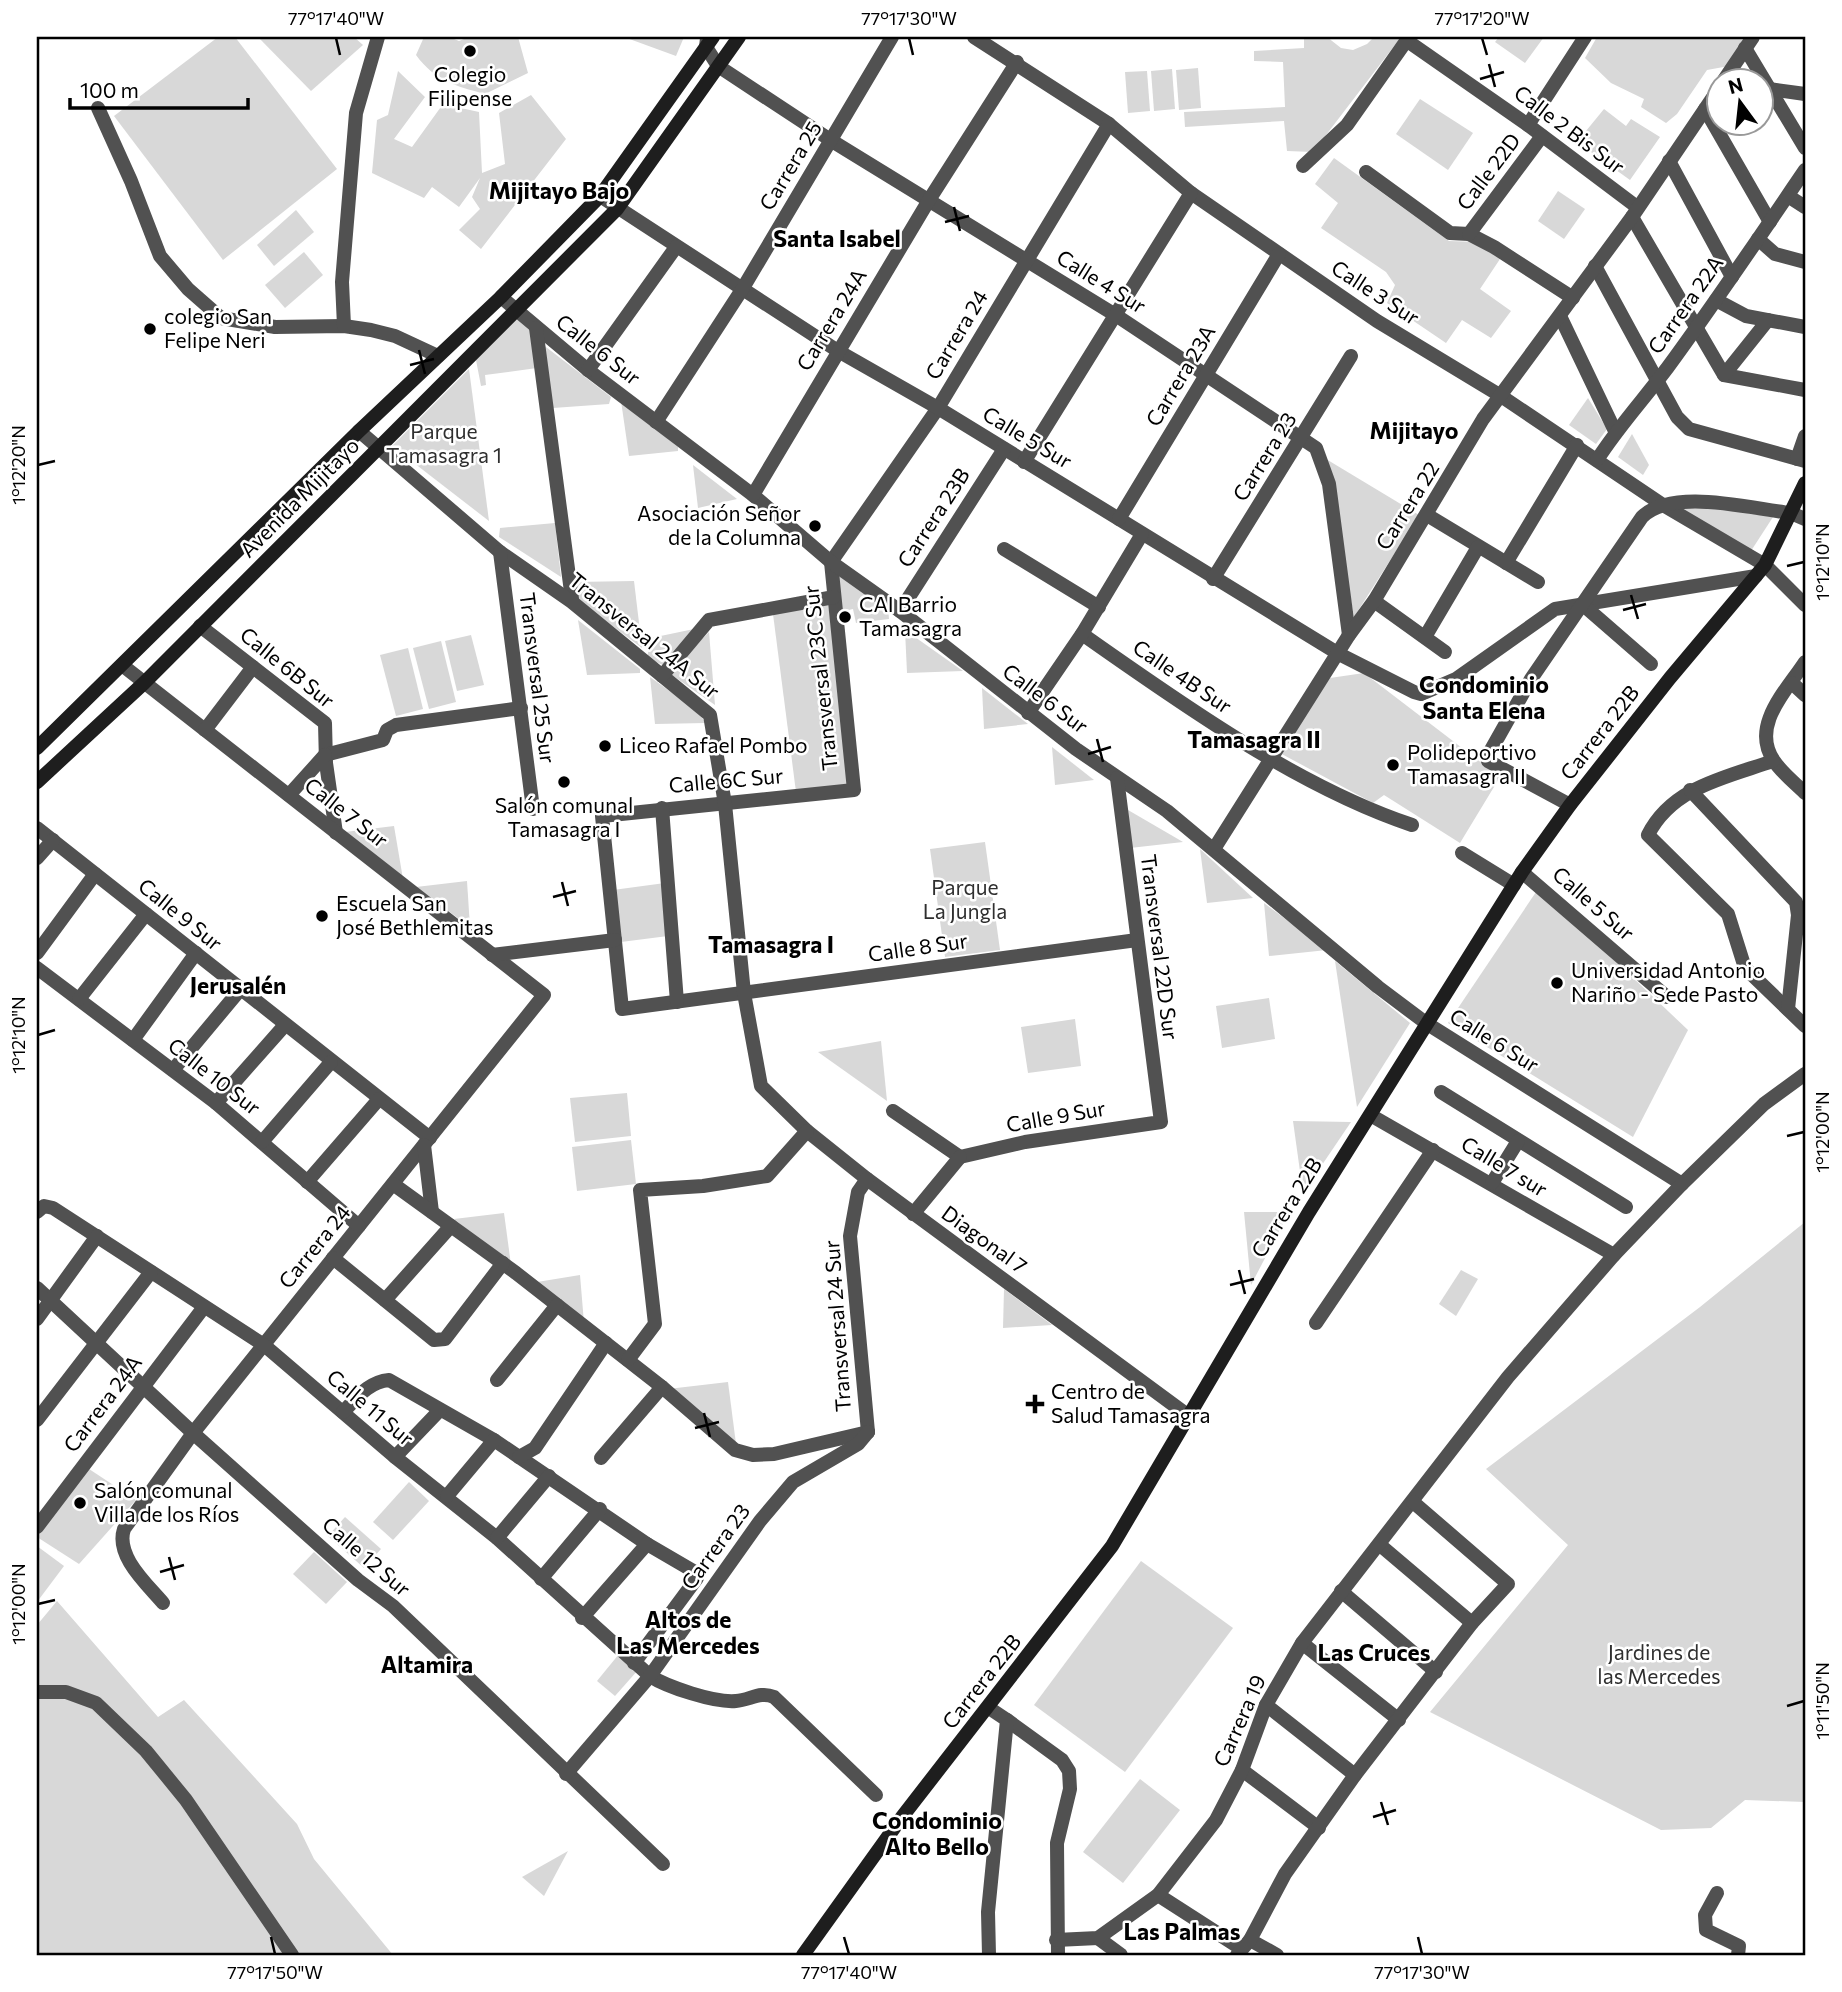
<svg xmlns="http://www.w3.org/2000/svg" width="1842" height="1992" viewBox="0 0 1842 1992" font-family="Commissioner,sans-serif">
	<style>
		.green { fill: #d8d8d8 }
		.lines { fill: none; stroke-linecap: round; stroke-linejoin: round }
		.street { stroke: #515151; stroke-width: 14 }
		.secondary { stroke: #1e1e1e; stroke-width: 14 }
		.ticks { fill: none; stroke: #000; stroke-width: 2.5 }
		.poi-dot { fill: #000; stroke: #fff; stroke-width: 2.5 }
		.labels { text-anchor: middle; stroke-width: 5; stroke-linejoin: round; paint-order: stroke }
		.poi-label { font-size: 21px; fill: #000; stroke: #fff; text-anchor: start }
		.street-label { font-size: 21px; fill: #000; stroke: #fff }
		.park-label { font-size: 21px; fill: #2f2f2f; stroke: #fff }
		.neighbourhood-label { font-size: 23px; font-weight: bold; fill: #000; stroke: #fff }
		.neatline { fill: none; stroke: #000; stroke-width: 2.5 }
		.ticks-label { font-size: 18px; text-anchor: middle; fill: #000 }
	</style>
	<rect width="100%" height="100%" fill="#fff"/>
	<g class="green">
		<polygon points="218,37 235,37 337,169 223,260 114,116"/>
		<polygon points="258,37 354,37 363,45 311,91"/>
		<path d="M424,37H449L459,41L469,37H518L528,73L485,94C456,86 435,81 416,55Z"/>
		<polygon points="624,37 684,37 676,56"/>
		<polygon points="1304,37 1327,37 1341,48 1353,50 1367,44 1374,37 1401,37 1313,152 1287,151 1284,121 1185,127 1184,112 1285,107 1283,62 1254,61 1254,51 1304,48"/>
		<polygon points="1499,37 1544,37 1525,63 1495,42"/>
		<polygon points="1597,37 1750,37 1729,66 1707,70 1677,114 1666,123 1641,107 1644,99 1611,83 1585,58"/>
		<polygon points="1198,68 1201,108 1179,110 1176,70"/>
		<polygon points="1172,69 1175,109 1154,111 1151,71"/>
		<polygon points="398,71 425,97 394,139 412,147 443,104 479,112 482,173 505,164 499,113 531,95 566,139 481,249 459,230 480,209 472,197 480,178 459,207 432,187 424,198 372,173 377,120 388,115"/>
		<polygon points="1147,71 1150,111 1128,113 1125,72"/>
		<polygon points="1420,99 1473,133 1448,170 1396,134"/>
		<polygon points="1604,109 1626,126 1631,119 1660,137 1630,180 1577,142"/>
		<polygon points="1334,158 1449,241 1477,242 1502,256 1480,289 1511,311 1491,338 1462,320 1446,343 1387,303 1395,285 1386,272 1321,228 1338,203 1315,184"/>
		<polygon points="1558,191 1585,209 1564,239 1538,221"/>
		<polygon points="296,210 314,232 274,266 257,245"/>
		<polygon points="304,252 323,275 285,308 265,285"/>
		<polygon points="517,318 531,329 537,368 485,375 486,385 481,386 476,360"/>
		<polygon points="542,344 611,397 609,404 553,408"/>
		<polygon points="469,369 489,521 392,446"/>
		<polygon points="1588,398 1607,429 1596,444 1569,425"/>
		<polygon points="621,401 678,447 678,451 629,456"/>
		<polygon points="1632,434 1649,465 1643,475 1618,457"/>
		<polygon points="1326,459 1419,515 1354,617"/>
		<polygon points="693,465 737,499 698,508"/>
		<polygon points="1689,504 1773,517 1749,554 1676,506"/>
		<polygon points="555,523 561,577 499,537 500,528"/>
		<polygon points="836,574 888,607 889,619 856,623 853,609 840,612"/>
		<polygon points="634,581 642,648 576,599 575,582"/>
		<polygon points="828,602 850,785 796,792 773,614"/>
		<polygon points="578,620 640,669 640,673 587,675"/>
		<polygon points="694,629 665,666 647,658 651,638"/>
		<polygon points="905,630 963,671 907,673"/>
		<polygon points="709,632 715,705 669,673"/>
		<polygon points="471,635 484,685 457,691 445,641"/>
		<polygon points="441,641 456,702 429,709 413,648"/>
		<polygon points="408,648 423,709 396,716 380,655"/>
		<polygon points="1364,673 1500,777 1460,843 1384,795 1373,803 1278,752 1330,678"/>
		<polygon points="650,677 696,710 706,723 655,724"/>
		<polygon points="982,688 1028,724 984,729"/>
		<polygon points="1052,747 1094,780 1055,785"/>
		<polygon points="1128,810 1183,842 1130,848"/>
		<polygon points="394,826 403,879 345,832"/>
		<polygon points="985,842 1000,950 945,957 930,849"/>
		<polygon points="1200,849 1253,898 1207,903"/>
		<polygon points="467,881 470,927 416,887"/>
		<polygon points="665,883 668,936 621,942 613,890"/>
		<polygon points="1536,892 1553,902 1688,1030 1633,1137 1448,1023"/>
		<polygon points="1264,903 1327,950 1269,956"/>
		<polygon points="1335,961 1410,1023 1357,1107"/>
		<polygon points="1269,998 1275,1039 1222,1048 1216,1006"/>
		<polygon points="1075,1019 1081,1066 1028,1073 1021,1027"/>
		<polygon points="881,1041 887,1101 818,1052"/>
		<polygon points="627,1093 631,1136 575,1142 570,1098"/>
		<polygon points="1293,1121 1351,1122 1303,1193"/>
		<polygon points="631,1140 636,1184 577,1191 572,1147"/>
		<polygon points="1244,1212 1289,1212 1251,1285"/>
		<polygon points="504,1213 511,1265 454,1219"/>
		<polygon points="1805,1222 1805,1802 1745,1800 1711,1828 1661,1830 1430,1712 1568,1545 1486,1469 1700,1307"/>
		<polygon points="1461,1270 1478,1279 1456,1316 1439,1304"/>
		<polygon points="580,1275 584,1323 531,1283"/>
		<polygon points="1004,1289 1052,1325 1003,1328"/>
		<polygon points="728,1382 736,1444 668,1389"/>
		<polygon points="86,1467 136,1500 79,1564 37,1537 37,1531"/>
		<polygon points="409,1482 429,1501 393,1540 373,1522"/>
		<polygon points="345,1517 381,1549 364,1568 328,1536"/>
		<polygon points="37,1546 64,1566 37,1602"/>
		<polygon points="314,1552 347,1582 326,1604 293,1574"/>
		<polygon points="1141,1561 1233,1628 1125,1772 1034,1705"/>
		<polygon points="57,1601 158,1717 184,1700 297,1824 314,1859 393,1955 37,1955 37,1625"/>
		<polygon points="619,1654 638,1670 615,1696 597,1681"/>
		<polygon points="1140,1779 1180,1810 1123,1883 1083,1852"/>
		<polygon points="568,1851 544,1896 522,1877"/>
	</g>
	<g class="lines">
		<g class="street">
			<polyline points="974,37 1109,124 1191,193 1377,321 1501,396 1663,505 1765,565 1805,605"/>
			<polyline points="707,38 706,47 718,66 832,141 1117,316 1316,448 1329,484 1349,635"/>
			<polyline points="1406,40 1528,125 1637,207"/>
			<polyline points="1745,48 1805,148"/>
			<polyline points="1724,80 1753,37"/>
			<polyline points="1769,89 1805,94"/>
			<polyline points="98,108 131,181 160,256 188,289 221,318 275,327 344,326 371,330 395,336 438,356"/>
			<polyline points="1705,109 1770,222"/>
			<polyline points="1109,124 938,408 831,562 854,790 602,816 622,1009 1137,940"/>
			<polyline points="1528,125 1585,37"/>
			<polyline points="1669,161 1732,277"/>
			<polyline points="1303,166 1347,125 1409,37"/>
			<polyline points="1366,172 1450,233 1469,234 1494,247 1573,298"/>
			<polyline points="600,196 838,351 938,408 1339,654 1414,692 1421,694 1456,679 1555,609 1756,576"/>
			<polyline points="1788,196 1805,207"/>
			<polyline points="1632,217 1724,375 1805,390"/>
			<polyline points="1469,234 1542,136"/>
			<polyline points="1758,239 1775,254 1805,262"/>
			<polyline points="1595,266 1677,417 1689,429 1805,461"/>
			<polyline points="501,297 588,370 753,495 831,562 900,611 1076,749 1167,811 1378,987 1426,1023 1682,1184"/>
			<polyline points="1716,300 1746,316 1805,327"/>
			<polyline points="1560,316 1615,431"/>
			<polyline points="344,326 342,282 356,113 378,37"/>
			<polyline points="536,328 572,599"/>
			<polyline points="588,370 676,247"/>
			<polyline points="1724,375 1768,320"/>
			<polyline points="656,422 743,288 892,37"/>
			<polyline points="359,431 500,552 572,602 710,715 725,804 744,993 761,1086 807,1131 867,1179 1190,1417"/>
			<polyline points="1797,459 1805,436"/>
			<path d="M1597,460C1618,427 1644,399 1668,367C1715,303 1760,236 1805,170"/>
			<polyline points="1024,462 1191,193"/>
			<polyline points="753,495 929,200 1017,62"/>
			<polyline points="1427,515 1538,582"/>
			<polyline points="1119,519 1279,254"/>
			<polyline points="1004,549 1099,607"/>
			<polyline points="500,552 533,809"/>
			<polyline points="1506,563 1577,445"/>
			<polyline points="1213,579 1351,356"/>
			<polyline points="1374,601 1445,652"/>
			<polyline points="1582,604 1651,664"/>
			<polyline points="900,611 1004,449"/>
			<polyline points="200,626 325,723 326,763 336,833"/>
			<path d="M1082,634C1180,703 1298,787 1412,825"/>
			<polyline points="1425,637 1478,547"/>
			<path d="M1805,662C1786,691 1750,726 1774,761C1782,773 1795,783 1805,793"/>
			<path d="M122,665L544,995L193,1433L124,1529C115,1556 147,1584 163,1603"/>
			<polyline points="662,676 709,620 834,597"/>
			<polyline points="1792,683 1805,695"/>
			<polyline points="1028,713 1082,634 1142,534"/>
			<polyline points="205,730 253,667"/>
			<polyline points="325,755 383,740 387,730 396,725 521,708"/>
			<path d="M1773,761C1727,777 1672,787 1648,835L1728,914L1745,968L1805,1026"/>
			<polyline points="1690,790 1796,902 1798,915 1788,1009"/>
			<polyline points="289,795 325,755"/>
			<path d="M1570,805L1488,761L1487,757L1531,679L1642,517C1672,487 1752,509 1791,513L1805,519"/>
			<polyline points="662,808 677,1002"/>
			<polyline points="37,828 430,1138"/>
			<polyline points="1214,849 1349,635 1374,601 1483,419 1632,217 1720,87"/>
			<polyline points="1462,853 1514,885"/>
			<polyline points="37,858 53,840"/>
			<polyline points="1522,872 1667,997"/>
			<polyline points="37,953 95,874"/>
			<polyline points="492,955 615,940"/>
			<polyline points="37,968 216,1103 359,1226"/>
			<polyline points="79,999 146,914"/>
			<polyline points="133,1040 196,953"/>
			<polyline points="173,1070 239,991"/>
			<polyline points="1441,1092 1626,1207"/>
			<polyline points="216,1103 285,1025"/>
			<polyline points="893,1111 960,1157"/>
			<polyline points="1372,1116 1614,1255"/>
			<polyline points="262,1142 331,1062"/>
			<polyline points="424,1145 432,1212"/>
			<polyline points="960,1157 1025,1142 1161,1122 1117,778"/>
			<polyline points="867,1179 858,1192 850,1236 868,1432"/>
			<polyline points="307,1182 379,1099"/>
			<polyline points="1492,1183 1518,1141"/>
			<polyline points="393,1184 516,1273 662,1387 735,1450 753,1455 774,1454 868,1432"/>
			<path d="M37,1212L44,1206L53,1208L264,1345L395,1457L497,1538L650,1676C667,1687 715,1703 736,1701C750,1700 760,1691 774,1697L876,1795"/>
			<polyline points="913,1214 960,1157"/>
			<polyline points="333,1258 434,1340 445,1339 503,1263"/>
			<polyline points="37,1288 193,1433 358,1580 393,1606 663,1864"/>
			<polyline points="385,1300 451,1226"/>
			<polyline points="37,1319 97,1236"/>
			<polyline points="1316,1323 1433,1150"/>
			<polyline points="628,1360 655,1324 640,1190 703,1186 767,1176 807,1131"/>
			<polyline points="497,1380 557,1305"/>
			<path d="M343,1412C357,1398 368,1382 389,1380L494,1440L647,1544L695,1572L697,1578L634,1663"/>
			<polyline points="37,1420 151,1272"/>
			<polyline points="395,1457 440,1410"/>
			<polyline points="519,1457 535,1448 606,1343"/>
			<polyline points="601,1458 662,1387"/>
			<polyline points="447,1496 494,1440"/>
			<polyline points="37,1527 204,1307"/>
			<polyline points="497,1538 549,1476"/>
			<polyline points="1380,1545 1472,1623"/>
			<polyline points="541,1579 600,1509"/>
			<polyline points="1341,1591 1436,1672"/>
			<polyline points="582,1618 647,1544"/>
			<polyline points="1302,1643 1399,1720"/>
			<polyline points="37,1692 66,1692 96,1703 146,1751 186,1800 292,1955"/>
			<polyline points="1266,1705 1355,1775"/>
			<polyline points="1007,1720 1062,1760 1069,1771 1070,1789 1057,1843 1058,1955"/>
			<polyline points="1242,1770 1319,1828"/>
			<polyline points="566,1774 650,1676 760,1521 793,1482 858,1444 868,1432"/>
			<polyline points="1717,1893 1705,1915 1706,1930 1739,1946 1738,1955"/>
			<polyline points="1158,1895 1242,1949"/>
			<polyline points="1098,1938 1121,1955"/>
			<polyline points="1056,1940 1098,1938 1158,1895 1216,1820 1242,1770 1266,1705 1302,1643 1508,1377 1614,1255 1682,1184 1764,1104 1805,1074"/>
			<polyline points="1250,1940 1277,1955"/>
			<polyline points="989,1955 988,1912 1007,1720 989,1708"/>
			<polyline points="1237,1955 1250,1940 1285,1874 1355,1775 1472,1623 1508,1584 1413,1502"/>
		</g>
		<g class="secondary">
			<polyline points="37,748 359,431 501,297 600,196 713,37"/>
			<polyline points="37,782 144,683 617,209 739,37"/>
			<polyline points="803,1955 902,1817 1112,1546 1309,1212 1522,872 1570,805 1670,678 1765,565 1805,483"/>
		</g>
	</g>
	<path class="ticks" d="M336,38L340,55M909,38L913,55M1482,38L1487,55M1489,64L1495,87M1480,79L1504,72M954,207L960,231M945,222L969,216M419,350L425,374M410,365L434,359M38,465L55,461M1787,566L1804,562M1631,595L1638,619M1623,610L1646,604M1097,739L1103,762M1088,754L1111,747M562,882L568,906M553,897L576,891M38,1035L55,1030M1787,1136L1804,1132M1239,1270L1245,1294M1230,1285L1254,1279M704,1413L710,1437M695,1428L719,1422M169,1557L175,1580M160,1572L184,1565M38,1604L55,1600M1787,1706L1804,1701M1381,1802L1388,1825M1373,1817L1396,1810M271,1937L275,1954M844,1937L849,1954M1418,1937L1422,1954"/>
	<g class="poi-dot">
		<circle cx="470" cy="51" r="7"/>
		<circle cx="150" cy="329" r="7"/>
		<circle cx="815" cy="526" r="7"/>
		<circle cx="845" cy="617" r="7"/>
		<circle cx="605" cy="746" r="7"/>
		<circle cx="1393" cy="765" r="7"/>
		<circle cx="564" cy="782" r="7"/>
		<circle cx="322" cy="916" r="7"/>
		<circle cx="1557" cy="983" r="7"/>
		<path d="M1031.5 1393.5h7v7h7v7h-7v7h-7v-7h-7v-7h7z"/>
		<circle cx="80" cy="1503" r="7"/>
	</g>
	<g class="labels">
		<g class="poi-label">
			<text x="470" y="82" text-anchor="middle">Colegio<tspan x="470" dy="24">Filipense</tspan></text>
			<text x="164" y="324">colegio San<tspan x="164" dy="24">Felipe Neri</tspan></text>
			<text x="801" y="521" text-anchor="end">Asociación Señor<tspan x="801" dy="24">de la Columna</tspan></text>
			<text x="859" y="612">CAI Barrio<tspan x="859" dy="24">Tamasagra</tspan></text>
			<text x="619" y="753">Liceo Rafael Pombo</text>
			<text x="1407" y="760">Polideportivo<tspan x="1407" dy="24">Tamasagra II</tspan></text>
			<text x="564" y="813" text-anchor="middle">Salón comunal<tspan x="564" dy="24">Tamasagra I</tspan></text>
			<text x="336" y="911">Escuela San<tspan x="336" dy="24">José Bethlemitas</tspan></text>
			<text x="1571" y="978">Universidad Antonio<tspan x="1571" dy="24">Nariño - Sede Pasto</tspan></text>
			<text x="1051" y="1399">Centro de<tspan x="1051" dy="24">Salud Tamasagra</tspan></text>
			<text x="94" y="1498">Salón comunal<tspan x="94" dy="24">Villa de los Ríos</tspan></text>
		</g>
		<g class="street-label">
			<text transform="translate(1569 130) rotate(37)" y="7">Calle 2 Bis Sur</text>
			<text transform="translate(791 166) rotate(-59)" y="7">Carrera 25</text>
			<text transform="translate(1489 172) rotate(-53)" y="7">Calle 22D</text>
			<text transform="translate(1101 282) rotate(32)" y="7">Calle 4 Sur</text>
			<text transform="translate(1375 293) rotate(33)" y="7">Calle 3 Sur</text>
			<text transform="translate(1686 305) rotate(-55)" y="7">Carrera 22A</text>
			<text transform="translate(832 320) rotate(-59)" y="7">Carrera 24A</text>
			<text transform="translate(957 335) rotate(-59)" y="7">Carrera 24</text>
			<text transform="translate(598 350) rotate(38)" y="7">Calle 6 Sur</text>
			<text transform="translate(1181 376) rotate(-59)" y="7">Carrera 23A</text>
			<text transform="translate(1027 438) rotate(31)" y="7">Calle 5 Sur</text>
			<text transform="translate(1265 457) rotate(-58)" y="7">Carrera 23</text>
			<text transform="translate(300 498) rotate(-45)" y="7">Avenida Mijitayo</text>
			<text transform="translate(1408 506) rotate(-58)" y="7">Carrera 22</text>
			<text transform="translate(934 518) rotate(-57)" y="7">Carrera 23B</text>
			<text transform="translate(644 636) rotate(39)" y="7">Transversal 24A Sur</text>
			<text transform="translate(287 668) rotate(39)" y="7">Calle 6B Sur</text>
			<text transform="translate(1182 677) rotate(34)" y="7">Calle 4B Sur</text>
			<text transform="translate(537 678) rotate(83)" y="7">Transversal 25 Sur</text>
			<text transform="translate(821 678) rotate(-96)" y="7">Transversal 23C Sur</text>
			<text transform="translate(1045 699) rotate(37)" y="7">Calle 6 Sur</text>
			<text transform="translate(1600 733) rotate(-52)" y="7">Carrera 22B</text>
			<text transform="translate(726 781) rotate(-5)" y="7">Calle 6C Sur</text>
			<text transform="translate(346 813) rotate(38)" y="7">Calle 7 Sur</text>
			<text transform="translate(1593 904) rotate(41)" y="7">Calle 5 Sur</text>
			<text transform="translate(180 915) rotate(39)" y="7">Calle 9 Sur</text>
			<text transform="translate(1159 947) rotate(83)" y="7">Transversal 22D Sur</text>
			<text transform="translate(918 948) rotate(-8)" y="7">Calle 8 Sur</text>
			<text transform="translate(1494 1041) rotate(32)" y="7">Calle 6 Sur</text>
			<text transform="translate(214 1077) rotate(38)" y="7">Calle 10 Sur</text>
			<text transform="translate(1056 1117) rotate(-10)" y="7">Calle 9 Sur</text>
			<text transform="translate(1504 1167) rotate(31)" y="7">Calle 7 sur</text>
			<text transform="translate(1287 1208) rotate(-58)" y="7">Carrera 22B</text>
			<text transform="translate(984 1240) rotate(36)" y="7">Diagonal 7</text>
			<text transform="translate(315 1247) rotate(-51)" y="7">Carrera 24</text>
			<text transform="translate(838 1326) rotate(-94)" y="7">Transversal 24 Sur</text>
			<text transform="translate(103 1404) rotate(-53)" y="7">Carrera 24A</text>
			<text transform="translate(370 1408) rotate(40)" y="7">Calle 11 Sur</text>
			<text transform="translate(716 1547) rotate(-54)" y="7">Carrera 23</text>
			<text transform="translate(366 1557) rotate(41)" y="7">Calle 12 Sur</text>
			<text transform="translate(982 1682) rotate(-52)" y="7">Carrera 22B</text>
			<text transform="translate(1240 1721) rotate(-66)" y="7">Carrera 19</text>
		</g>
		<g class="park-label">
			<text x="444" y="439">Parque<tspan x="444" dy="24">Tamasagra 1</tspan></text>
			<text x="965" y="895">Parque<tspan x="965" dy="24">La Jungla</tspan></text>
			<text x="1659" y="1660">Jardines de<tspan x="1659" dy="24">las Mercedes</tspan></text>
		</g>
		<g class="neighbourhood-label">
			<text x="559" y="199">Mijitayo Bajo</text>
			<text x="837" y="247">Santa Isabel</text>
			<text x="1414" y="439">Mijitayo</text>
			<text x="1484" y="693">Condominio<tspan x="1484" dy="26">Santa Elena</tspan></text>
			<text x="1254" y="748">Tamasagra II</text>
			<text x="771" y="953">Tamasagra I</text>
			<text x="238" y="994">Jerusalén</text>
			<text x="688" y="1628">Altos de<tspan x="688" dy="26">Las Mercedes</tspan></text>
			<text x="1374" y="1661">Las Cruces</text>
			<text x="427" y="1673">Altamira</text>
			<text x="937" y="1829">Condominio<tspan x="937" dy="26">Alto Bello</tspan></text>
			<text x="1182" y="1940">Las Palmas</text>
		</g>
	</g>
	<rect width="1842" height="1992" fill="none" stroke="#ffffff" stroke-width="77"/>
	<g transform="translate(1740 102) rotate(345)"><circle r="33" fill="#ffffff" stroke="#999999" stroke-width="2"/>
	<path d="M0-5L12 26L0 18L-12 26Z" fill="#000000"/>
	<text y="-10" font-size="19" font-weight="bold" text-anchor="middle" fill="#000000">N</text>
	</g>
	<path d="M70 98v10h178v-10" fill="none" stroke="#000000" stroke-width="3.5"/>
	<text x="80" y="98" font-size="21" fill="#000000" stroke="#ffffff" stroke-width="5" paint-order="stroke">100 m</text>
	<rect x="38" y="38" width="1766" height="1916" class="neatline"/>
	<g class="ticks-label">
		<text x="336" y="25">77°17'40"W</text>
		<text x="909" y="25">77°17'30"W</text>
		<text x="1482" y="25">77°17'20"W</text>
		<text transform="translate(19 465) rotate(-90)" y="6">1°12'20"N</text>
		<text transform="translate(1823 562) rotate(-90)" y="6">1°12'10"N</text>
		<text transform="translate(19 1035) rotate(-90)" y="6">1°12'10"N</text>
		<text transform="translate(1823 1132) rotate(-90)" y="6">1°12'00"N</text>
		<text transform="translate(19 1604) rotate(-90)" y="6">1°12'00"N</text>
		<text transform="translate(1823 1701) rotate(-90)" y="6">1°11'50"N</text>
		<text x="275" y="1979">77°17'50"W</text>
		<text x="849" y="1979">77°17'40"W</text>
		<text x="1422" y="1979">77°17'30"W</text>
	</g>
</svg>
